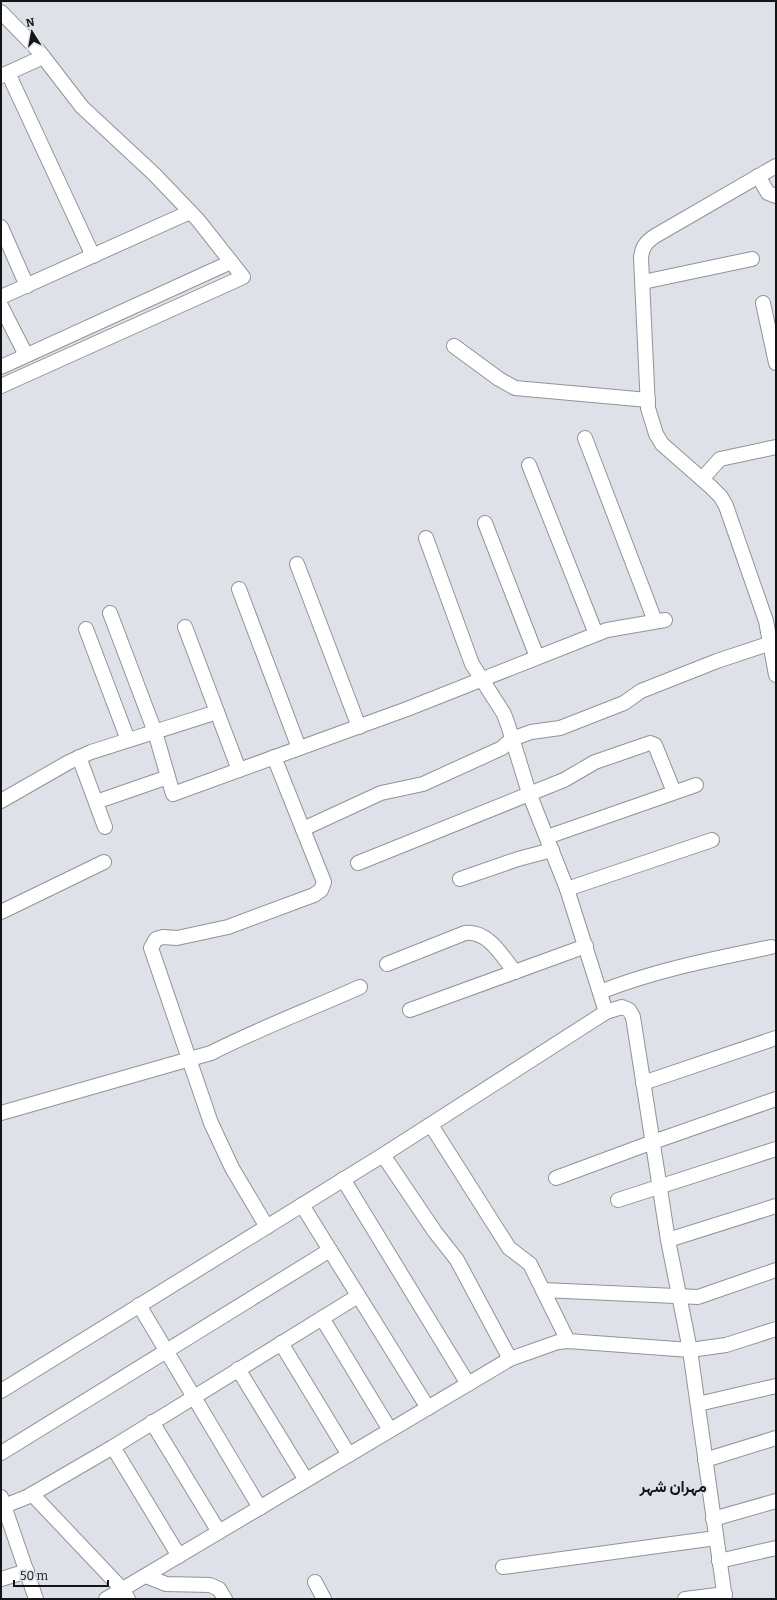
<svg xmlns="http://www.w3.org/2000/svg" width="777" height="1600" viewBox="0 0 777 1600" font-family="Bitter,Vazirmatn,serif">
	<style>
		.lines { fill: none; stroke-linecap: round; stroke-linejoin: round }
		.minor-casing { stroke: #909399; stroke-width: 16 }
		.minor { stroke: #fff; stroke-width: 14 }
		.labels { text-anchor: middle; stroke-width: 3; stroke-linejoin: round; paint-order: stroke }
		.district-label { font-size: 16px; font-weight: bold; fill: #131416; stroke: #dee1e7 }
	</style>
	<rect width="100%" height="100%" fill="#dee1e7"/>
	<g class="lines">
		<g class="minor-casing">
			<g id="minor">
				<polyline points="1,12 38,50 82,107 154,174 198,220 243,277 1,386"/>
				<polyline points="8,73 93,256"/>
				<polyline points="1,76 43,57"/>
				<path d="M776,166L655,236C646,242 642,247 641,258L648,408L656,434L662,444L711,487L721,497L726,506L766,621L776,675"/>
				<polyline points="758,176 768,193 776,196"/>
				<polyline points="1,227 27,286"/>
				<polyline points="643,282 752,259"/>
				<polyline points="1,297 190,212"/>
				<polyline points="763,303 776,363"/>
				<polyline points="1,306 26,355"/>
				<polyline points="454,346 499,379 515,388 648,400"/>
				<polyline points="1,367 231,262"/>
				<polyline points="585,438 655,621"/>
				<polyline points="529,465 596,634"/>
				<polyline points="702,479 720,459 776,447"/>
				<polyline points="485,523 537,657"/>
				<polyline points="426,538 472,664 504,714 508,725 529,793 567,889 606,1012"/>
				<polyline points="297,564 359,727"/>
				<polyline points="239,589 299,748"/>
				<polyline points="110,613 155,732 173,794 407,709 607,630 665,620"/>
				<polyline points="185,627 239,770"/>
				<polyline points="86,629 128,740"/>
				<polyline points="79,757 105,827"/>
				<polyline points="1,801 69,762 91,752 217,712"/>
				<polyline points="96,802 168,777"/>
				<polyline points="303,829 381,793 423,784 502,748 512,739 531,732 560,728 624,703 641,691 717,661 771,643"/>
				<polyline points="547,837 696,785"/>
				<polyline points="358,863 564,780 595,762 650,743 655,745 674,792"/>
				<polyline points="460,879 518,859 552,850"/>
				<polyline points="567,889 712,840"/>
				<polyline points="1,912 104,862"/>
				<path d="M387,964L465,933C488,930 502,956 515,972"/>
				<path d="M600,992C655,970 713,959 771,947"/>
				<polyline points="410,1010 586,946"/>
				<polyline points="643,1083 776,1038"/>
				<path d="M1,1113L211,1053C260,1028 311,1009 360,987"/>
				<polyline points="431,1125 509,1248 530,1264 568,1341"/>
				<polyline points="383,1155 435,1232 457,1260 510,1359"/>
				<polyline points="556,1178 653,1142 776,1099"/>
				<polyline points="343,1179 468,1384"/>
				<polyline points="618,1200 776,1149"/>
				<polyline points="302,1205 428,1408"/>
				<polyline points="267,1227 232,1168 211,1123 151,948 156,939 163,937 177,938 228,927 314,895 321,890 324,882 274,757"/>
				<polyline points="668,1240 776,1206"/>
				<polyline points="543,1290 698,1297 776,1270"/>
				<polyline points="139,1305 260,1508"/>
				<polyline points="322,1318 390,1430"/>
				<polyline points="281,1343 349,1455"/>
				<polyline points="238,1369 306,1480"/>
				<polyline points="1,1391 383,1155 606,1012 622,1007 629,1010 633,1017 668,1240 690,1350 725,1599"/>
				<polyline points="698,1404 776,1386"/>
				<polyline points="152,1422 219,1532"/>
				<polyline points="113,1447 179,1556"/>
				<polyline points="1,1453 330,1250"/>
				<polyline points="705,1460 776,1438"/>
				<polyline points="32,1494 123,1590 128,1599"/>
				<polyline points="1,1497 36,1599"/>
				<polyline points="4,1506 27,1497 113,1447 358,1296"/>
				<polyline points="713,1519 776,1501"/>
				<polyline points="719,1561 776,1548"/>
				<polyline points="503,1567 716,1538"/>
				<polyline points="146,1576 166,1584 210,1585 219,1589 225,1599"/>
				<polyline points="1,1579 27,1571"/>
				<polyline points="315,1582 324,1599"/>
				<polyline points="106,1599 510,1359 558,1342 568,1341 690,1350 726,1345 776,1329"/>
				<polyline points="685,1599 725,1594"/>
			</g>
		</g>
		<use href="#minor" class="minor"/>
	</g>
	<g class="labels">
		<g class="district-label">
			<text x="673" y="1492">مہران شہر</text>
		</g>
	</g>
	<rect width="777" height="1600" fill="none" stroke="#131416" stroke-width="4"/>
	<g transform="translate(32 32) rotate(349)" stroke="#dee1e7" stroke-width="3" paint-order="stroke">
	<path d="M0-3L7 15L0 10L-7 15Z" fill="#131416"/>
	<text y="-6" font-size="11" font-weight="bold" text-anchor="middle" fill="#131416">N</text>
	</g>
	<path d="M14 1580v6h94v-6" fill="none" stroke="#131416" stroke-width="2"/>
	<text x="20" y="1580" font-size="12" fill="#131416" stroke="#dee1e7" stroke-width="3" paint-order="stroke">50 m</text>
</svg>
